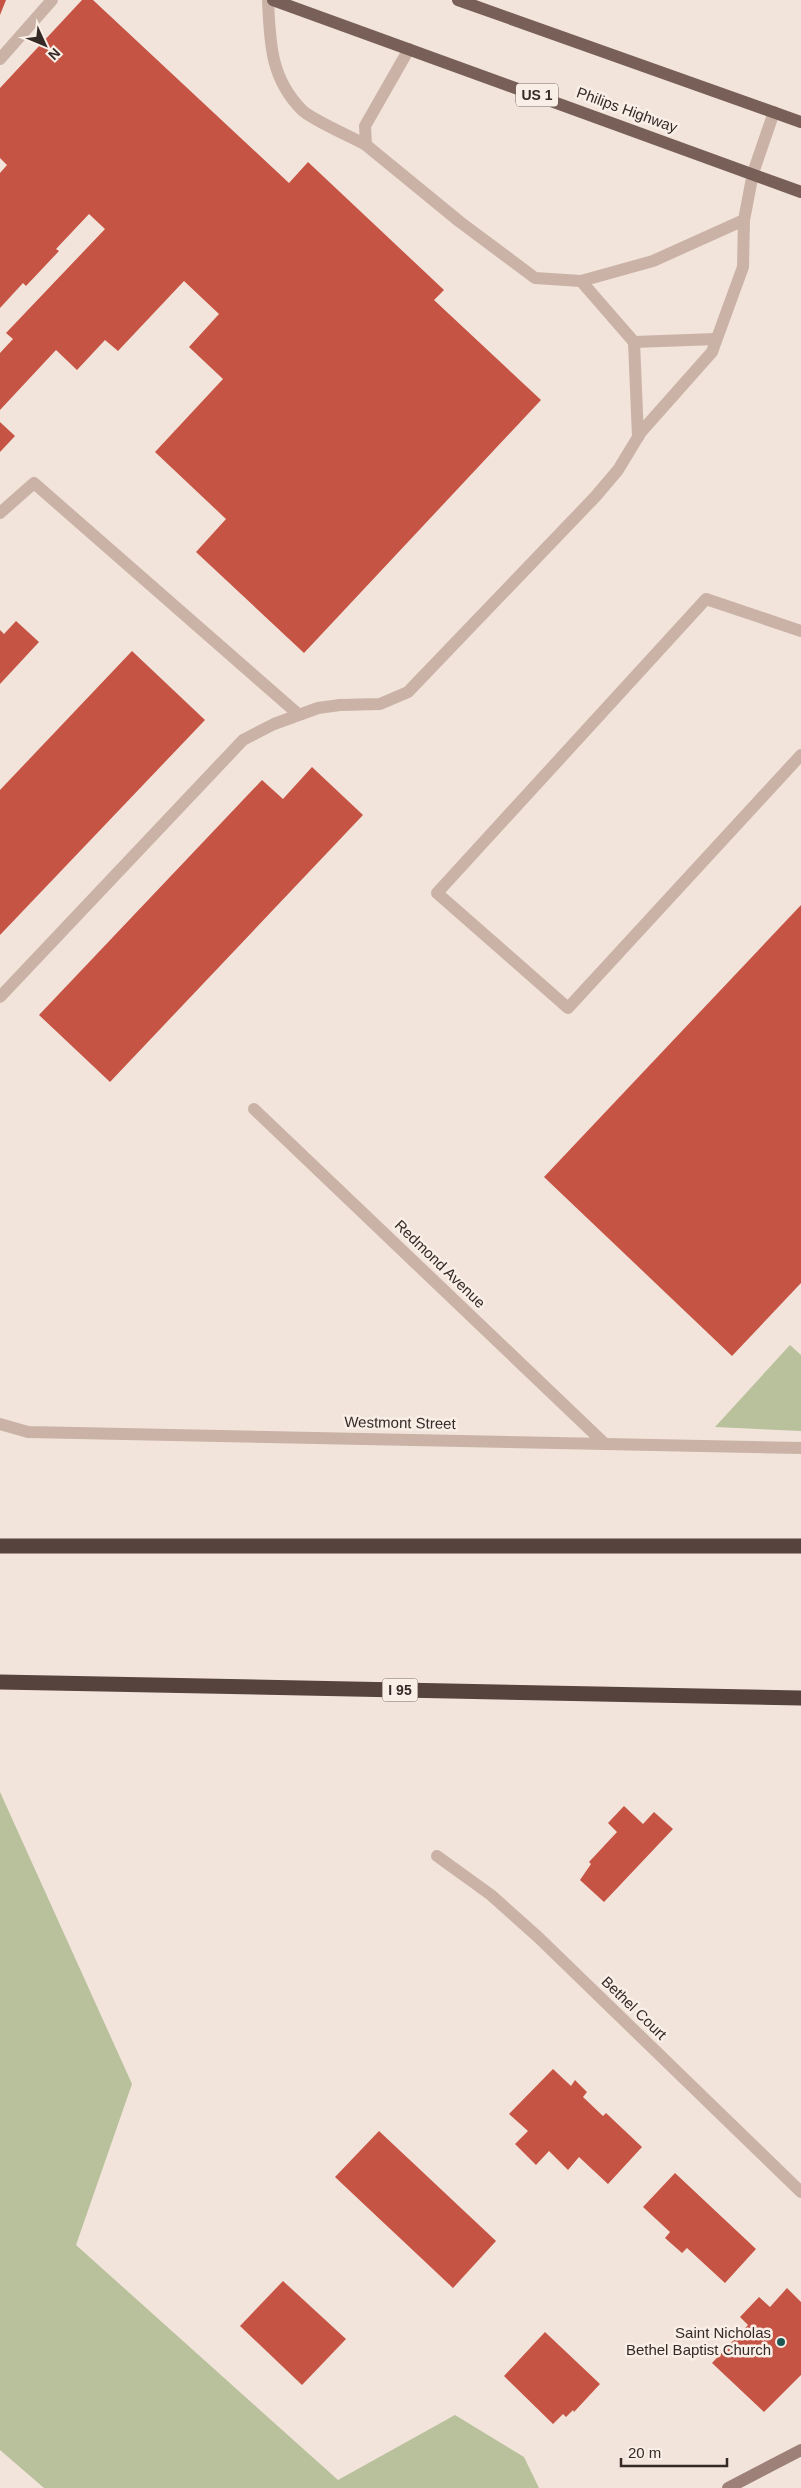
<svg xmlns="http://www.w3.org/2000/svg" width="801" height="2488" viewBox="0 0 801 2488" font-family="Helvetica,sans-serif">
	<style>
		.green { fill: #b8c19b }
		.building { fill: #c65445 }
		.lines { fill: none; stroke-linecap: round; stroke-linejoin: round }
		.lane { stroke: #cab2a7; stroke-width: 12 }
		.street { stroke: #cab2a7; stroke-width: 12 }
		.secondary { stroke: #9d8178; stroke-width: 12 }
		.primary { stroke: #785f58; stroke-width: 12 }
		.highway { stroke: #57433e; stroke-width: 15 }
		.poi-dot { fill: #1d5754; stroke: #f9efe7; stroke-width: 2 }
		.labels { text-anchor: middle; stroke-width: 5; stroke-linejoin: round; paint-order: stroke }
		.shield { fill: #f9efe7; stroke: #706561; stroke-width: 1 }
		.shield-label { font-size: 14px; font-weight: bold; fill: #362a27 }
		.street-label { font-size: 15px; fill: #362a27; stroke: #f9efe7 }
		.poi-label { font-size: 15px; fill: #362a27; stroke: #f9efe7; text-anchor: end }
	</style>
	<rect width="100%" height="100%" fill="#f2e4db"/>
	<g class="green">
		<polygon points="790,1345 801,1355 801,1431 715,1427"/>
		<polygon points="0,1792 132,2084 76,2245 338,2480 455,2415 524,2457 539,2488 44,2488 0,2450"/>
	</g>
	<g class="building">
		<polygon points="0,0 6,0 0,15"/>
		<polygon points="82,0 93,0 289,183 308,162 444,290 434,300 541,400 304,653 196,552 226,519 155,452 223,379 189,347 219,314 184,281 118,351 105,340 77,370 56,350 0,410 0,353 13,339 6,333 105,229 89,214 56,249 59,251 26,286 23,283 0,308 0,173 7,165 0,158 0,88"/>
		<polygon points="0,422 15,436 0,452"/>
		<polygon points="16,621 39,642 0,684 0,630 4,634"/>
		<polygon points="132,651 205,720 0,935 0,790"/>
		<polygon points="312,767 363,815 110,1082 39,1015 262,780 283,799"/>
		<polygon points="801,905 801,1283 732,1356 544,1177"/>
		<polygon points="624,1806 643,1824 654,1812 673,1829 604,1902 580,1880 591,1864 589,1862 617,1832 608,1823"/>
		<polygon points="553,2069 571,2086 575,2080 587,2092 583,2097 603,2116 606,2113 642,2147 608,2184 579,2157 568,2170 549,2151 536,2165 515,2144 528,2131 509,2114"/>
		<polygon points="379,2131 496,2241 453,2288 335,2177"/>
		<polygon points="675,2173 756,2249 725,2283 687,2248 682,2253 665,2238 670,2232 643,2207"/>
		<polygon points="283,2281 346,2339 302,2385 240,2326"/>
		<polygon points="787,2288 801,2302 801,2375 764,2412 712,2363 748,2325 740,2317 759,2297 770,2307"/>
		<polygon points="545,2332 600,2384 574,2412 573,2410 566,2417 563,2414 553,2424 504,2376"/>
	</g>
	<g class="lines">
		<g class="lane">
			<path d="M268,0C270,42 270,78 302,110C312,120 352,137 366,145"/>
			<polyline points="409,49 365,126 366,145 460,222 535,278 581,281 653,261 744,220"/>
			<polyline points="0,59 52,0"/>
			<polyline points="581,281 634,342 638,437"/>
			<polyline points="634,342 716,339"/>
			<polyline points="0,513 34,483 298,714"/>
			<polyline points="801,631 706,599 437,893 568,1008 801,755"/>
			<polyline points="0,997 243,740 274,724 318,708 340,705 380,704 408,692 595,497 618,470 641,432 712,352 743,267 744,220 753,173"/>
		</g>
		<g class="street">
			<polyline points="753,173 774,112"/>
			<polyline points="254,1109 604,1443"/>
			<polyline points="0,1424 28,1432 801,1448"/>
			<polyline points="437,1856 491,1895 538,1937 801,2192"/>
		</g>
		<polyline class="secondary" points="728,2488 801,2450"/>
		<g class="primary">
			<polyline points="273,0 801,192"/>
			<polyline points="458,0 801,122"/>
		</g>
		<g class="highway">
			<polyline points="0,1546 801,1546"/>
			<polyline points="0,1682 801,1698"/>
		</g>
	</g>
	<circle class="poi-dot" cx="781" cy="2342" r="5"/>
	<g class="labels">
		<g class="shield">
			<rect x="516" y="83.5" width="42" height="23" rx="4"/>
			<rect x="382.5" y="1678.5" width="35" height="23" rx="4"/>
		</g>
		<g class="shield-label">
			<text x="537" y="100">US 1</text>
			<text x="400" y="1695">I 95</text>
		</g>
		<g class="street-label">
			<text transform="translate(627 110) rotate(20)" y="5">Philips Highway</text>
			<text transform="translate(440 1264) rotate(44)" y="5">Redmond Avenue</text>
			<text transform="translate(400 1423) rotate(1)" y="5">Westmont Street</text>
			<text transform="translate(634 2008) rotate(44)" y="5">Bethel Court</text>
		</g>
		<g class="poi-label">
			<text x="771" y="2338">Saint Nicholas<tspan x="771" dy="17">Bethel Baptist Church</tspan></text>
		</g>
	</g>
	<g transform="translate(45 45) rotate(134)" stroke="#f9efe7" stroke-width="4" paint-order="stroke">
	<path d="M0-4L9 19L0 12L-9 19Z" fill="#362a27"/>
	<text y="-8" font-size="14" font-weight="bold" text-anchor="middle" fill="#362a27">N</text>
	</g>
	<path d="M621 2458v8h106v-8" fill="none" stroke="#362a27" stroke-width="2.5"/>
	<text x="628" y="2458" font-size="15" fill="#362a27" stroke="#f9efe7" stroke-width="4" paint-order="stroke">20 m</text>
</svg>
